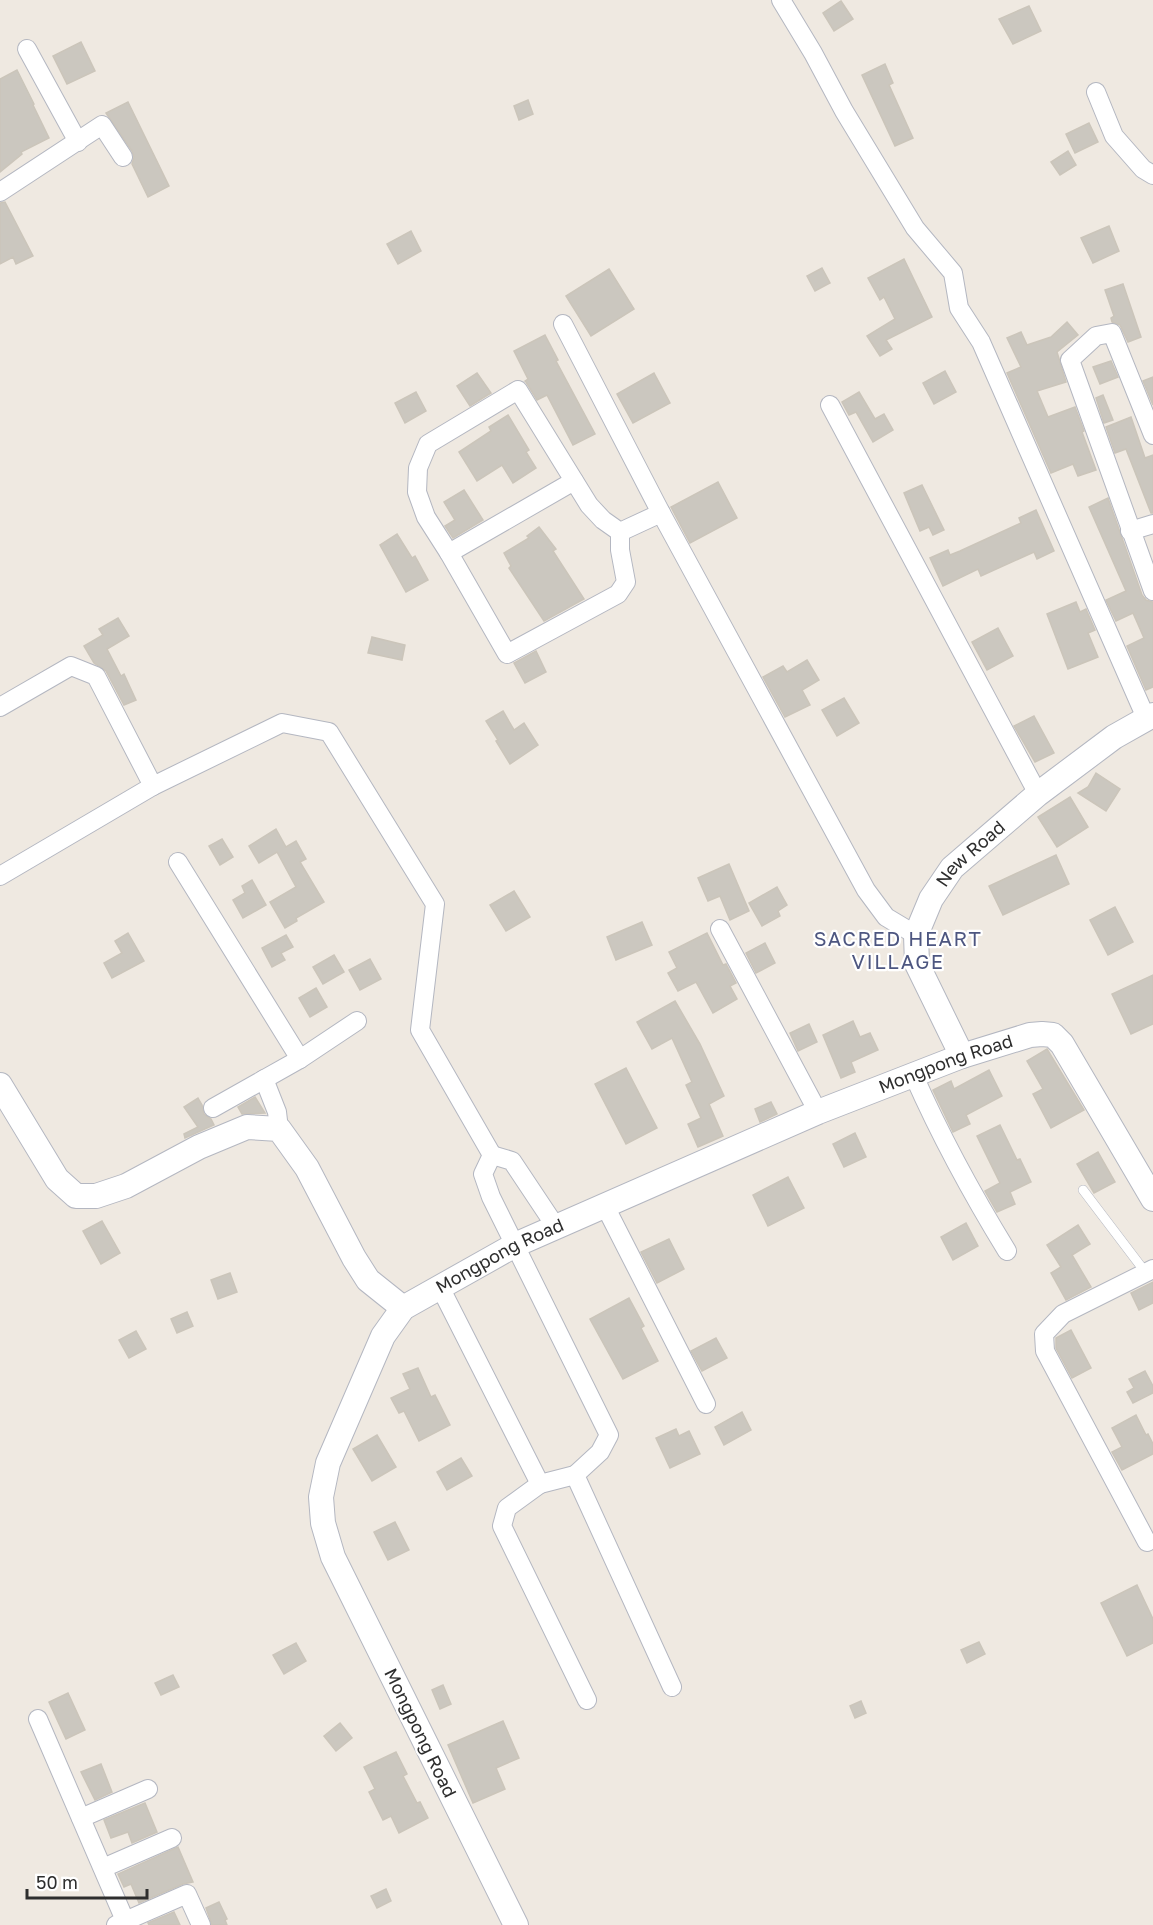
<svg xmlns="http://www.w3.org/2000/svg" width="1153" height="1925" viewBox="0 0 1153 1925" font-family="'Golos Text',sans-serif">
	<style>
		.building { fill: #cbc7bf; stroke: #cbc5ba; stroke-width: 1.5 }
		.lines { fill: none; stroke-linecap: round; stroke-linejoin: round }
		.lane-casing { stroke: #b4b7c1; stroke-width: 10 }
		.street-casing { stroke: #b4b7c1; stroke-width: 20 }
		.secondary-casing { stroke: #b4b7c1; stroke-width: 26 }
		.lane { stroke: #fff; stroke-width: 9 }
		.street { stroke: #fff; stroke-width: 18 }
		.secondary { stroke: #fff; stroke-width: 24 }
		.labels { text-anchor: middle; stroke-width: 4.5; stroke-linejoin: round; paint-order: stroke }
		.street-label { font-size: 18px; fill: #2e2e2e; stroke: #fff }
		.neighbourhood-label { font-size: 20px; letter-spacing: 1.5px; fill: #4d5680; stroke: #fff }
	</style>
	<rect width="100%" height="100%" fill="#efe9e1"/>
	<g class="building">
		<polygon points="841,1 853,19 834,31 823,13"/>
		<polygon points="1029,6 1041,31 1013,44 999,19"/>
		<polygon points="81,42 95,71 67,84 53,56"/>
		<polygon points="885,64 893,83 889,85 913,138 895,146 862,75"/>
		<polygon points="17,70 34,104 33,105 49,138 21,152 22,154 0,172 0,79"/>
		<polygon points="528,100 533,114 519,120 514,106"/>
		<polygon points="128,102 169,186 148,197 132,164 134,157 132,151 106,113"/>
		<polygon points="1089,123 1098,142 1075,153 1066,134"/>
		<polygon points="1068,151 1076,165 1060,175 1051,162"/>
		<polygon points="5,202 33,256 16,264 13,257 0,264 0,203"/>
		<polygon points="1109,226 1119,251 1093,263 1081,238"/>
		<polygon points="411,231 421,251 398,264 387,244"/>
		<polygon points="904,259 932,317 886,340 892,349 880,356 867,336 895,319 884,297 880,300 868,278"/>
		<polygon points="822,268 830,283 815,291 807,276"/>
		<polygon points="609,269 634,309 591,336 566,296"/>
		<polygon points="1123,284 1141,337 1128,342 1120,325 1112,322 1111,318 1114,316 1105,290"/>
		<polygon points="1067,322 1078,335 1057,352 1066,382 1037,391 1048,417 1075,407 1084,431 1082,432 1096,470 1078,476 1073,464 1051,473 1007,373 1021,367 1007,338 1021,332 1027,345 1051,337"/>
		<polygon points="545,335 558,360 556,361 595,434 573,445 547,395 537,400 526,382 525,381 528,379 514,351"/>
		<polygon points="1111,361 1118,377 1100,384 1093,367"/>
		<polygon points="945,371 956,392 934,404 923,383"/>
		<polygon points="477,373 491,393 470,406 457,386"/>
		<polygon points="654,373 670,403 633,423 617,394"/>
		<polygon points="1153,377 1153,405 1143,381"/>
		<polygon points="416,392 426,411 405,423 395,403"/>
		<polygon points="859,392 875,419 884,414 893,430 873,442 856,412 849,415 842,402"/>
		<polygon points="1103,395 1113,420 1104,423 1096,398"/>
		<polygon points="508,415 529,450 526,452 536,468 513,483 502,465 477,481 459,452 491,431 489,427"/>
		<polygon points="1131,417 1145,458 1153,455 1153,513 1151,513 1126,449 1115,453 1106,427"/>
		<polygon points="718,482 737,518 690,543 671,507"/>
		<polygon points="922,485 944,530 933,535 929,527 920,531 904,493"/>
		<polygon points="464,490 483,520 453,538 445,526 455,520 444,502"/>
		<polygon points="1108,498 1142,595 1146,600 1153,602 1153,687 1146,690 1127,646 1144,638 1133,613 1116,621 1106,600 1126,591 1089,507"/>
		<polygon points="1036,510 1054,551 1037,559 1034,552 981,576 978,569 943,586 930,558 948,550 950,555 960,551 1021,523 1019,518"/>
		<polygon points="539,527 556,549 553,551 584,599 544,621 509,568 511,566 504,553 529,538 527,536"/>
		<polygon points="397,534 412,558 415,556 428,580 406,592 380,545"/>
		<polygon points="1076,602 1080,612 1086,609 1095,630 1088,633 1098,657 1068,669 1047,614"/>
		<polygon points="118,618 129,636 107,649 121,676 124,674 136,700 124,705 106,671 94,663 84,646 103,635 99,629"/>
		<polygon points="998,628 1013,656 987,670 972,642"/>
		<polygon points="372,637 405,645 402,660 368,653"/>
		<polygon points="536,651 546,672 525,683 514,663"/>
		<polygon points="807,660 819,680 802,690 810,705 785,717 763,677 783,666 787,672"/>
		<polygon points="844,698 859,723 837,736 822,710"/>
		<polygon points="503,711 514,730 524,723 538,745 510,764 496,741 498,740 486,721"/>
		<polygon points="1034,716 1054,753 1035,762 1014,726"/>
		<polygon points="1096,773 1120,789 1106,811 1078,793 1088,787"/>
		<polygon points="1070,797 1088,827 1057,847 1038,817"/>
		<polygon points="276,829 286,847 296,841 306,859 300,862 324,902 296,918 297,921 285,928 270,902 296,887 277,852 259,863 249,846"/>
		<polygon points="222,839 233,857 220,865 209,846"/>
		<polygon points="1056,855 1069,884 1003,915 989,886"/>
		<polygon points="729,864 749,911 730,920 720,896 708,901 698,878"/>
		<polygon points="252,880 266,905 243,918 233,900 245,893 242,886"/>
		<polygon points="777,887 787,905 778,911 780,916 762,926 749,903"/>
		<polygon points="514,891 530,917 506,931 490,905"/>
		<polygon points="1115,907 1133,942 1108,955 1090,920"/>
		<polygon points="642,922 652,945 616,960 607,937"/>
		<polygon points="128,933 144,961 112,978 104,963 122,953 115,941"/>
		<polygon points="707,933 723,965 726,964 736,983 730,986 737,999 713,1013 696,982 678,991 668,973 677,968 669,952"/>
		<polygon points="286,935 293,947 281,953 285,960 272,967 262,948"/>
		<polygon points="765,943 775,963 756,973 746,953"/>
		<polygon points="334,955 344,972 323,984 313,967"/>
		<polygon points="370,959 381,979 360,990 349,970"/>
		<polygon points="1153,975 1153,1024 1131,1034 1112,994"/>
		<polygon points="316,988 327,1007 310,1017 299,998"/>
		<polygon points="675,1001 700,1044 724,1096 709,1104 723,1136 698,1147 688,1124 701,1118 686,1085 692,1082 672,1038 652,1049 637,1022"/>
		<polygon points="853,1021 860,1037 870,1033 878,1050 851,1062 855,1072 841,1078 823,1035"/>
		<polygon points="809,1024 817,1042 798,1051 790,1033"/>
		<polygon points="1047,1049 1084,1110 1051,1128 1033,1094 1043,1089 1027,1061"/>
		<polygon points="626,1068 657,1128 626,1144 595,1084"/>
		<polygon points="989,1070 1002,1096 966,1115 970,1124 953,1132 933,1090 951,1081 954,1089"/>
		<polygon points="255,1097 265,1113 242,1114 238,1107"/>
		<polygon points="198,1098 202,1105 204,1114 211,1119 214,1125 185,1138 184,1134 198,1127 184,1107"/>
		<polygon points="771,1102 777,1114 760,1122 755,1109"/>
		<polygon points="1000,1125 1017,1160 1020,1159 1031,1182 1010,1192 1015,1204 997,1212 985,1191 1000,1183 977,1136"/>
		<polygon points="855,1133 866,1157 844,1167 833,1144"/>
		<polygon points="1098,1152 1115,1182 1094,1193 1077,1164"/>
		<polygon points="788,1177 804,1208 768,1226 753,1195"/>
		<polygon points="102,1221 120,1253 101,1264 83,1231"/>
		<polygon points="966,1223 978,1246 953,1260 941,1237"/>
		<polygon points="1078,1225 1090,1244 1072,1255 1091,1287 1066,1300 1051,1273 1061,1267 1047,1245"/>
		<polygon points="669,1239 684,1269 657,1283 641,1252"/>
		<polygon points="230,1273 237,1292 218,1299 211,1280"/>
		<polygon points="1153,1282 1153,1303 1139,1310 1131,1293"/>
		<polygon points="629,1298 644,1326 641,1328 658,1361 623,1379 590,1319"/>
		<polygon points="187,1312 193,1326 177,1333 171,1319"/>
		<polygon points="1071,1330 1091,1368 1072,1378 1056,1348 1056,1338"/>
		<polygon points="136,1331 146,1349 129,1358 119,1340"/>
		<polygon points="716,1338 727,1358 702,1371 691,1351"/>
		<polygon points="418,1368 431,1397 435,1395 450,1425 419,1441 404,1411 399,1413 391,1398 410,1389 403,1374"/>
		<polygon points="1145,1371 1153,1386 1153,1393 1133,1403 1127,1392 1134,1388 1129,1379"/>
		<polygon points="742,1412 751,1430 724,1445 715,1427"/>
		<polygon points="1136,1415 1146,1435 1148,1434 1153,1444 1153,1454 1122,1470 1112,1452 1122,1447 1112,1428"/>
		<polygon points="676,1429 679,1436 689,1431 700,1454 670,1468 656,1438"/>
		<polygon points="377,1435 396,1467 372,1481 353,1449"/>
		<polygon points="461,1458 472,1476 447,1490 437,1472"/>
		<polygon points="395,1522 409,1550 388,1560 374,1532"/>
		<polygon points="1137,1585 1153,1619 1153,1643 1127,1656 1101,1603"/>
		<polygon points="979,1642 985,1654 967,1663 961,1650"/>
		<polygon points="296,1643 306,1661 284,1674 273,1655"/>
		<polygon points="173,1675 179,1687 161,1695 155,1683"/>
		<polygon points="443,1685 451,1704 440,1709 432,1690"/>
		<polygon points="68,1693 85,1730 66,1739 49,1702"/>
		<polygon points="861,1701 866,1713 855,1718 850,1706"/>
		<polygon points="503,1721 519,1758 496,1768 505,1789 473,1803 448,1745"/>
		<polygon points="340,1723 352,1738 336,1751 324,1736"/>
		<polygon points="396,1752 407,1774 403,1776 417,1803 420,1802 428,1818 399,1833 391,1816 383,1820 369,1792 375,1789 364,1767"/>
		<polygon points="101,1764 112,1792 95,1800 81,1772"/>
		<polygon points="145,1803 157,1832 132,1843 128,1832 111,1838 104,1820"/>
		<polygon points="178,1847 193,1882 183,1884 139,1903 131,1884 124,1887 118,1874"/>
		<polygon points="386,1889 391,1901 377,1908 371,1896"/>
		<polygon points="219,1902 227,1919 225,1920 227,1925 212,1925 206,1908"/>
		<polygon points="174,1912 180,1925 149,1925 148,1923"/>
	</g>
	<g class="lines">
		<g class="lane-casing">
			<polyline id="lane" points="1083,1190 1146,1273"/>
		</g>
		<g class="street-casing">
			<g id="street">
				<polyline points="781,0 813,53 844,111 915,228 953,273 959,308 981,342 1146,718"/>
				<polyline points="27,49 78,142"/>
				<polyline points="1096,92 1114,136 1143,169 1153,175"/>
				<polyline points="0,192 102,125 123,157"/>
				<polyline points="563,324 661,513 866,890 886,917 916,935"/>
				<polyline points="830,405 1038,794"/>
				<polyline points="1153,435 1112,333 1096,336 1070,360 1153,591"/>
				<polyline points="1130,531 1153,524"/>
				<polyline points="620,532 620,550 626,582 618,594 507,654 449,553 426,517 417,492 418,468 428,444 518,390 589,505 603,520 620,532 661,513"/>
				<polyline points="449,553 574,481"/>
				<polyline points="0,707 71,666 96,676 153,786"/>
				<polyline points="178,862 300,1059"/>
				<polyline points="0,876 153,786 282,723 329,732 435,904 420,1030 492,1155"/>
				<polyline points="720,929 818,1112"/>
				<path d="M914,1076C941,1137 972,1194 1007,1251"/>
				<polyline points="264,1079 277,1112 279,1129"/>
				<polyline points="213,1108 300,1059 357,1021"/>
				<polyline points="605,1206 706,1404"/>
				<polyline points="556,1227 512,1161 492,1155 483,1174 491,1197 609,1435 600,1452 575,1475 672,1687"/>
				<polyline points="440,1287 540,1484 575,1475"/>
				<polyline points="540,1484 507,1508 502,1526 587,1700"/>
				<polyline points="1147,1542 1045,1351 1044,1334 1063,1314 1153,1269"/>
				<polyline points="38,1719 127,1925"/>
				<polyline points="81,1818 148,1789"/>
				<polyline points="103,1868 172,1838"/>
				<polyline points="116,1925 187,1894 201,1925"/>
			</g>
		</g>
		<g class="secondary-casing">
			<g id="secondary">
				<path id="s1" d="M962,1056L917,964L916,935L931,899L952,868L1038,794L1114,737L1153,715"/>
				<polyline points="0,1085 57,1179 76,1196 96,1196 126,1186 199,1147 247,1127 279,1129 307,1168 354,1258 368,1280 403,1308"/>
				<path id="s2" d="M516,1925L333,1557L323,1523L321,1497L328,1463L383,1336L403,1308L515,1245L818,1112L962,1056L1030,1035L1042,1034L1053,1035L1062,1044L1153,1199"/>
			</g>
		</g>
		<use href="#lane" class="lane"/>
		<use href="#street" class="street"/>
		<use href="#secondary" class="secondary"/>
	</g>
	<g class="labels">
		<g class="street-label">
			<text dy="6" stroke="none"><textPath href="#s1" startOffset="231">New Road</textPath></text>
			<text dy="6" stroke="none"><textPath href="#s2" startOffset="1276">Mongpong Road</textPath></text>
			<text dy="6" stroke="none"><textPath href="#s2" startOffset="790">Mongpong Road</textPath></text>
			<text transform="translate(420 1733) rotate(64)" y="6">Mongpong Road</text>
		</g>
		<g class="neighbourhood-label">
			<text x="898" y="946">SACRED HEART<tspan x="898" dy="23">VILLAGE</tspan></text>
		</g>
	</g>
	<path d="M27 1889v9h120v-9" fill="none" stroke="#2e2e2e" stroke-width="3"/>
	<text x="36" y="1889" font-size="18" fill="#2e2e2e" stroke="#ffffff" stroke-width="4.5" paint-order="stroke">50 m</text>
</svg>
